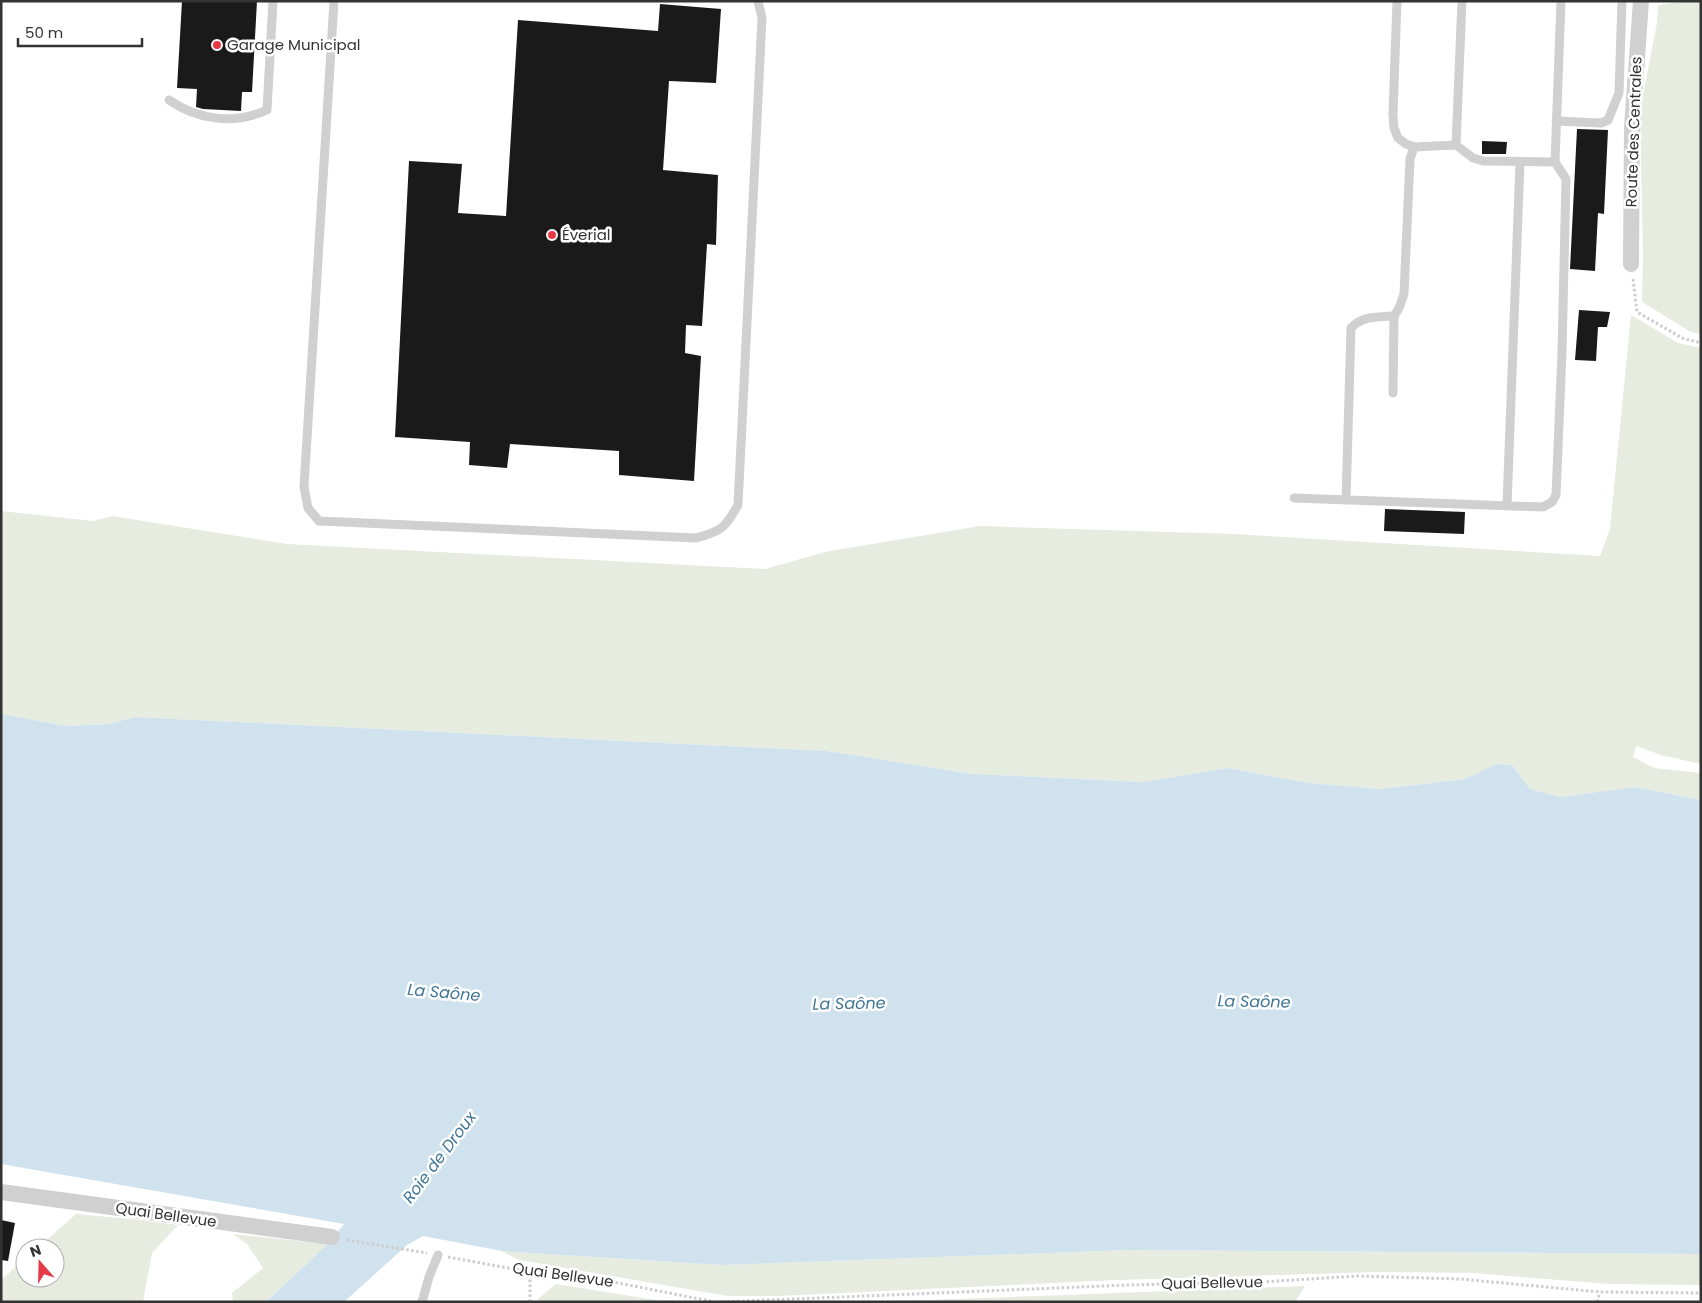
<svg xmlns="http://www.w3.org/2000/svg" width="1702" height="1303" viewBox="0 0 1702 1303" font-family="Poppins,sans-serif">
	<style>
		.green { fill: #e6ecdf }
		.water { fill: #cfe2ee }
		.building { fill: #1a1a1a }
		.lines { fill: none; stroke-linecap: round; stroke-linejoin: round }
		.path { stroke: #cdcdcd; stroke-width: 3; stroke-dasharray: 2.5 2.5; stroke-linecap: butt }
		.service { stroke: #d0d0d0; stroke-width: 9 }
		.minor { stroke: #d0d0d0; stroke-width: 16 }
		.poi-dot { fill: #e63946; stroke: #fff; stroke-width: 2 }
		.labels { text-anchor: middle; stroke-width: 5; stroke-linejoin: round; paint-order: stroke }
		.poi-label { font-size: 15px; fill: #333; stroke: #fff; text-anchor: start }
		.street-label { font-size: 15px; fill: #333; stroke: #fff }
		.water-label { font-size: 16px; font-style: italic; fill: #3f7597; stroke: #fff }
	</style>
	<rect width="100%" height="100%" fill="#fff"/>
	<g class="green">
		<polygon points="1688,1 1701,1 1701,334 1691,332 1642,302 1643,256 1640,111 1657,23 1658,5"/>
		<polygon points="1631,315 1678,343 1701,348 1701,764 1661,755 1636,746 1633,757 1654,768 1701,773 1701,800 1635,787 1560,797 1530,789 1512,765 1496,764 1465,779 1380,789 1308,783 1228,768 1143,782 973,774 827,751 135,717 109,724 66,726 1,714 1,511 93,521 112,516 287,544 765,569 825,552 980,526 1234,534 1600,556 1610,529"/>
		<polygon points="76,1214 141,1220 178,1225 152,1253 143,1302 1,1302 1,1280 25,1259 25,1278 55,1278 55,1248 38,1248"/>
		<polygon points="233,1234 328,1244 266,1302 233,1302 232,1293 263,1268 247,1244"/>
		<polygon points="1129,1250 1701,1254 1701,1285 1609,1284 1473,1273 1378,1272 1118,1280 778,1296 728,1296 519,1260 502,1251 722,1265"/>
		<polygon points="556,1284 662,1301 665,1302 538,1302 538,1299"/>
		<polygon points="1305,1286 1295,1302 874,1302"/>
	</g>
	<polygon class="water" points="1,714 66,726 109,724 135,717 827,751 973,774 1143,782 1228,768 1308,783 1380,789 1465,779 1496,764 1512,765 1530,789 1560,797 1635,787 1701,800 1701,1254 1129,1250 722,1265 502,1251 423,1236 407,1245 344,1302 266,1302 328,1244 344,1224 1,1164"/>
	<g class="building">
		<polygon points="182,1 257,1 252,92 242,92 241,111 203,109 196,107 197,89 177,88"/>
		<polygon points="660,4 721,9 716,83 669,81 663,170 718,175 716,245 707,244 702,326 686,325 685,353 701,356 694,481 619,475 619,451 510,444 507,468 469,465 470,442 395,437 409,161 462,164 458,213 506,216 518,20 658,31"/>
		<polygon points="1577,129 1608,130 1604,214 1598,213 1595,271 1570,269"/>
		<polygon points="1482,141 1507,142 1506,154 1482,154"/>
		<polygon points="1579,310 1610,312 1607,327 1598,327 1596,361 1575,360"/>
		<polygon points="1385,509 1465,512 1464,534 1384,531"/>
		<polygon points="1,1220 15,1223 8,1261 1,1260"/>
	</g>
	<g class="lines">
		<g class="path">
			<polyline points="1633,279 1637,312 1682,338 1701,343"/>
			<polyline points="347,1240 427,1253"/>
			<polyline points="448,1257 530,1272 557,1271 715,1302"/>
			<polyline points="530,1302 530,1272"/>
			<polyline points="722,1302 1128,1285 1262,1282 1358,1276 1460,1279 1600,1292 1701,1293"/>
			<polyline points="1597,1302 1600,1292"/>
		</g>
		<g class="service">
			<path d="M334,1L304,487L308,508L319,521L696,538C722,531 725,528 738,505L762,18L758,1"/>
			<polyline points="1397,1 1393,114 1394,128 1398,138 1406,144 1414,147 1456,145 1473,158 1483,161 1555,162"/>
			<path d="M169,100C198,120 234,125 267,110L273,1"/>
			<polyline points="1556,121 1601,123 1608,120 1619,93 1622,1"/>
			<polyline points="1456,145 1462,1"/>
			<polyline points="1393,393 1394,316"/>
			<polyline points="1294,498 1543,507 1552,502 1556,495 1562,352 1566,179 1555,162 1561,1"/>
			<path d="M1346,500L1351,328C1362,316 1378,317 1394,316L1399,308L1404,294L1410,159L1414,147"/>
			<polyline points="1507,505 1520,162"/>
			<polyline points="422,1302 429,1277 438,1255"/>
		</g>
		<g class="minor">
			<polyline points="1631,264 1632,128 1641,1"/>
			<polyline points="1,1192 332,1237"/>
		</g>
	</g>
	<g class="poi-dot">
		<circle cx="217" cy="45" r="5"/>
		<circle cx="552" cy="235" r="5"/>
	</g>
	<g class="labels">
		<g class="poi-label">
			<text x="227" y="50">Garage Municipal</text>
			<text x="562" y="240">Éverial</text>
		</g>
		<g class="street-label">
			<text transform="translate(1634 132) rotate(-88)" y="5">Route des Centrales</text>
			<text transform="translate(166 1215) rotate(8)" y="5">Quai Bellevue</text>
			<text transform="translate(563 1275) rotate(8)" y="5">Quai Bellevue</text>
			<text transform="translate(1212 1283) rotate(-1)" y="5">Quai Bellevue</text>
		</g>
		<g class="water-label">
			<text transform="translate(444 992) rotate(5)" y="6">La Saône</text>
			<text transform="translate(1254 1001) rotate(1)" y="6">La Saône</text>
			<text transform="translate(849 1003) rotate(-1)" y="6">La Saône</text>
			<text transform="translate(439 1157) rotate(-53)" y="6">Roie de Droux</text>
		</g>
	</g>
	<rect width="1702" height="1303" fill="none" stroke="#333333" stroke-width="5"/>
	<g transform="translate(40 1263) rotate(340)"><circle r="24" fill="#ffffff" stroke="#adadad"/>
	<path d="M0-4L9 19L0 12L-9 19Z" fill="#e63946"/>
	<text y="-8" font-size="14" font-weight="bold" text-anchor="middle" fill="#333333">N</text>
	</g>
	<path d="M18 38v8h124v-8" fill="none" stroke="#333333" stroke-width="2.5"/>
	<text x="25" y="38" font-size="15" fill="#333333" stroke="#ffffff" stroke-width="4" paint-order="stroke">50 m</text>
</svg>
